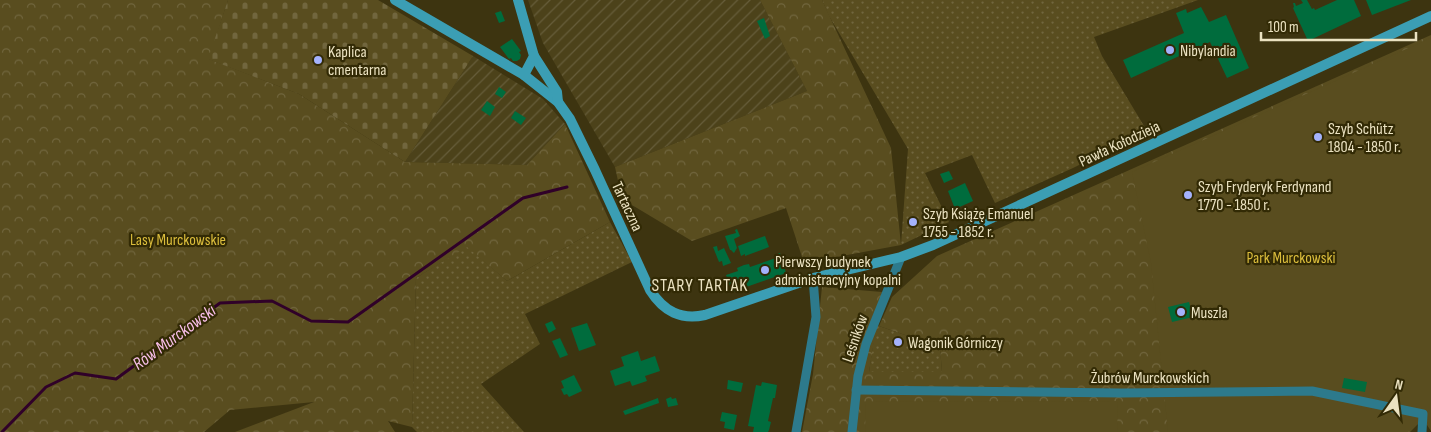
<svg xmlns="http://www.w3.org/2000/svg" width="1431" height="432" viewBox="0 0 1431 432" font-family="'Sofia Sans Condensed',sans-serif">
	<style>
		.industrial { fill: url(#industrial-furrows) }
		.grass { fill: url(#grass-dots) }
		.forest { fill: url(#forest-crowns) }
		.cemetery { fill: url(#cemetery-stones) }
		.park { fill: #594d1f }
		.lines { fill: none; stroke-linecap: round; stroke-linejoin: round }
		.stream { stroke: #300129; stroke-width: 3 }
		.building { fill: #006c3d }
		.street { stroke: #2d7a8c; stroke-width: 9 }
		.secondary { stroke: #3b9eb4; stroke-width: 10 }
		.poi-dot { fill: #a4b2fc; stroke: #322a05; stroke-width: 2 }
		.labels { text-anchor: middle; stroke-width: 4.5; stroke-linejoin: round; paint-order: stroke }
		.poi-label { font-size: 16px; fill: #ebe2c1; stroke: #322a05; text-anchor: start }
		.street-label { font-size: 16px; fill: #ebe2c1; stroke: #322a05 }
		.park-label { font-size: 16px; fill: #dbbd3c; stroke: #322a05 }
		.neighbourhood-label { font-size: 18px; letter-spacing: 1px; fill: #ebe2c1; stroke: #322a05 }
		.water-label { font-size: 18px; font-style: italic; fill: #f9bfea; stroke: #322a05 }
	</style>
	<defs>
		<pattern id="industrial-furrows" width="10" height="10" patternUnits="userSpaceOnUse" patternTransform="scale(1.25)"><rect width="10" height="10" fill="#4c421a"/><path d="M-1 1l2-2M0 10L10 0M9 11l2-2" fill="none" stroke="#665d3a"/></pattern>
		<pattern id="grass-dots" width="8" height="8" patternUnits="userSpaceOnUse" patternTransform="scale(1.25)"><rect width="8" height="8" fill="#594d1f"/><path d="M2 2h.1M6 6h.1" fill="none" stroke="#71663e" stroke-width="1.8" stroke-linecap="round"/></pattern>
		<pattern id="forest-crowns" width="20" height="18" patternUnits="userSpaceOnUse" patternTransform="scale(1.25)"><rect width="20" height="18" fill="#594d1f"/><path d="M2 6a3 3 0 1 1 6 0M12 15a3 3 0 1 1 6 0" fill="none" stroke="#71663e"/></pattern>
		<pattern id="cemetery-stones" width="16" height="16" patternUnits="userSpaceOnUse" patternTransform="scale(1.25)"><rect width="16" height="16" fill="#594d1f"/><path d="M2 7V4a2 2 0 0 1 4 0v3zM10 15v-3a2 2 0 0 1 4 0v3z" fill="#71663e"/></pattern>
	</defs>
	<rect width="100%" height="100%" fill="#3d3410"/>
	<g class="industrial">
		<polygon points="528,0 760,0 807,91 615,167 543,43"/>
		<polygon points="473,56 543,99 565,124 527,165 405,162"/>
	</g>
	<g class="grass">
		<polygon points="822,0 1198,0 1094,37 1102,56 1147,131 1073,168 995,203 972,155 925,173 949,222 901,245 908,149 829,16"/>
		<polygon points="610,222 632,262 525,314 540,344 481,384 524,432 417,432 412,427 416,278 467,246 507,281"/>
		<polygon points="876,325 940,347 942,372 869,372"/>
	</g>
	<g class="forest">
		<polygon points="0,0 228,0 209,59 299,94 405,162 527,165 565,124 610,222 507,281 467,247 416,278 412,427 388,421 395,432 235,432 314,402 230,410 204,432 0,432"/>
		<polygon points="760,0 822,0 891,148 901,245 804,263 786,208 692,241 622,199 615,167 807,91"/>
		<polygon points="1431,35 1431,431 1423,419 1410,432 802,432 813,374 822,287 882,292 869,372 942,372 940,347 879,326 892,297 937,256"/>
	</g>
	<polygon class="cemetery" points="228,0 378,0 473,56 405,162 299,94 208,59"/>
	<g class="park">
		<polygon points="1431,38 1431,428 1423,417 1408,432 1168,432 1151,263 1132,172"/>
		<polygon points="1118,401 1117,432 865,432 866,402"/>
	</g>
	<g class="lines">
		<polyline class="stream" points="2,432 46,387 75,373 116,379 220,303 272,301 311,321 348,322 523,198 567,187"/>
	</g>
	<g class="building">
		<polygon points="1301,0 1307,0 1312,9 1314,8 1315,10 1337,0 1354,0 1361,16 1308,41 1293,8 1294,7 1293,3 1295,3 1296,6 1303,3"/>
		<polygon points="1366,0 1411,0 1372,15"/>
		<polygon points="1201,7 1209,22 1226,15 1249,68 1227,78 1210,42 1131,78 1123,60 1184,33 1176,13 1186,9 1187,13"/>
		<polygon points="501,11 505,21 499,23 495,13"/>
		<polygon points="764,18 770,36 765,39 757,21"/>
		<polygon points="512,39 521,51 519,52 521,55 520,59 517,61 513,61 511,58 509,59 500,47"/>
		<polygon points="499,87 506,92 502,98 495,94"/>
		<polygon points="487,101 495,107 490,116 481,110"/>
		<polygon points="515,111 526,118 521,125 511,118"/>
		<polygon points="949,171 953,179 944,183 940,174"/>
		<polygon points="965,183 973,201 955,209 948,191"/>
		<polygon points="737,229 740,236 734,239 737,248 734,253 731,250 730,250 725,236 736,233 735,230"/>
		<polygon points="765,236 769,247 745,256 745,254 741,256 738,246"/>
		<polygon points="717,246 718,251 724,248 731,263 723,266 722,261 719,262 713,247"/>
		<polygon points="780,253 786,273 732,292 726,275 738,271 737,268 744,265 749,264 750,267 776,258 775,255"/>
		<polygon points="1189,302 1193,317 1172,322 1168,307"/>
		<polygon points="552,321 556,329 549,333 545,324"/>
		<polygon points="587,323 596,345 579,351 571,328"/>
		<polygon points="560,338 568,355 560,358 552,341"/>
		<polygon points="638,351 641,361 655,356 660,371 645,376 647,381 632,386 630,381 615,386 610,371 624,366 621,357"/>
		<polygon points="574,375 582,391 569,397 567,394 564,395 561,389 564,388 561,381"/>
		<polygon points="1344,378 1367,382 1365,392 1342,388"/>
		<polygon points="728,380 743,383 741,392 727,389"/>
		<polygon points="762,382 777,385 775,398 773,398 768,421 771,422 769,430 768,432 753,432 754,427 748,426 756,385 761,386"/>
		<polygon points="671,397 672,399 676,398 678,405 668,407 666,399"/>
		<polygon points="658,398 659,403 625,415 623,411"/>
		<polygon points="722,412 737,415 734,430 724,428 725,422 720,421"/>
	</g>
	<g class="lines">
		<g class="street">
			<polyline points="856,390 1121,393 1312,391 1423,414 1422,432"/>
			<polyline points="796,432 816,317 813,278"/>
			<polyline points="852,432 858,376 866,344 901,257"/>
		</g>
		<g class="secondary">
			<path d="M395,0L524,75L558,102L570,119L595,170L650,290C664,312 681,320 705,315L813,278L901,257L933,245L1431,16"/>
			<polyline points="518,0 534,56 524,75"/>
			<polyline points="534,56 557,92 558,102"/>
		</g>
	</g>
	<g class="poi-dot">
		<circle cx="1170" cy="50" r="5"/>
		<circle cx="318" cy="60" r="5"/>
		<circle cx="1318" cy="137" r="5"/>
		<circle cx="1188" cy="195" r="5"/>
		<circle cx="913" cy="222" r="5"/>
		<circle cx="765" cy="270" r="5"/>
		<circle cx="1181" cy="312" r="5"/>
		<circle cx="898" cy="342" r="5"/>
	</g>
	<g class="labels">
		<g class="poi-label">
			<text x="1180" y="56">Nibylandia</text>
			<text x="328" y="57">Kaplica<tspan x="328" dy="18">cmentarna</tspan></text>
			<text x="1328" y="134">Szyb Schütz<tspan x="1328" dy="18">1804 - 1850 r.</tspan></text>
			<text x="1198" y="192">Szyb Fryderyk Ferdynand<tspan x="1198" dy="18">1770 - 1850 r.</tspan></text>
			<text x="923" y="219">Szyb Książę Emanuel<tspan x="923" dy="18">1755 - 1852 r.</tspan></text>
			<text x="775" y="267">Pierwszy budynek<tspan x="775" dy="18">administracyjny kopalni</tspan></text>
			<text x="1191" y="318">Muszla</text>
			<text x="908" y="348">Wagonik Górniczy</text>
		</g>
		<g class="street-label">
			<text transform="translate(1119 143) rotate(-25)" y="6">Pawła Kołodzieja</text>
			<text transform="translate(628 206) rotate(65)" y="6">Tartaczna</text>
			<text transform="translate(854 338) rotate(-71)" y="6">Leśników</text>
			<text x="1150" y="383">Żubrów Murckowskich</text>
		</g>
		<g class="park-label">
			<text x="178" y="245">Lasy Murckowskie</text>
			<text x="1291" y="263">Park Murckowski</text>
		</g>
		<g class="neighbourhood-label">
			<text x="700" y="291">STARY TARTAK</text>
		</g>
		<g class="water-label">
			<text transform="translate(174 337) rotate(-36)" y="6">Rów Murckowski</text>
		</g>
	</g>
	<g transform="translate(1396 397) rotate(14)" stroke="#322a05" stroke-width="4" paint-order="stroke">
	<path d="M0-4L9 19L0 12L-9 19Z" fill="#ebe2c1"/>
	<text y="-8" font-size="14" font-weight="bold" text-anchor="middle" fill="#ebe2c1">N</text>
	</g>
	<path d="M1261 32v8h155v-8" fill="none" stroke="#ebe2c1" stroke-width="2.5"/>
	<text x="1268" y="32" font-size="15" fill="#ebe2c1" stroke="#322a05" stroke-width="4" paint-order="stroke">100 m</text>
</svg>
